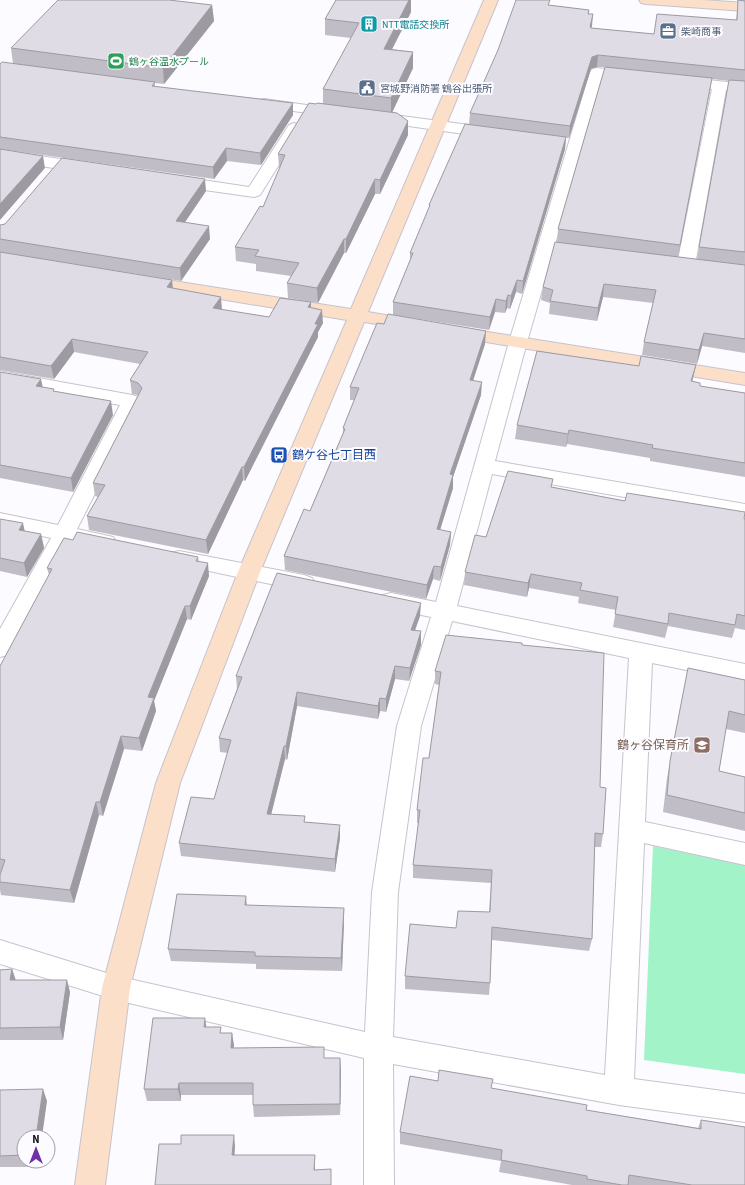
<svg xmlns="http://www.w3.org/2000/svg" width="745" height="1185" viewBox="0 0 745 1185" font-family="'Source Sans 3','Noto Sans JP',sans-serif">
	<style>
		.green { fill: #a3f3c9 }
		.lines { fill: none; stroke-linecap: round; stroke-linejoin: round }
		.street-casing { stroke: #c7c3cc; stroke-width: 2 }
		.secondary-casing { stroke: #c7c3cc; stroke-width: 2 }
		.street { fill: #fff; fill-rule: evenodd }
		.secondary { fill: #fbdfc9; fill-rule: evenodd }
		.wall { fill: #c1bdc6; fill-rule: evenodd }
		.shaded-wall { fill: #9d9aa1 }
		.building { fill: #e0dce6; stroke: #9d9aa1 }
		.labels { text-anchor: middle; stroke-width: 4; stroke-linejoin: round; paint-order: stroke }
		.far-culture-label { font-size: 10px; fill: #0d838f; stroke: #fcfbff; text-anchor: start }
		.far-service-label { font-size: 10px; fill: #4e5e75; stroke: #fcfbff; text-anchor: start }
		.far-leisure-label { font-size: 10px; fill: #27864d; stroke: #fcfbff; text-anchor: start }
		.transit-label { font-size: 12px; fill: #164399; stroke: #fcfbff; text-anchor: start }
		.education-label { font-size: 12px; fill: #785e54; stroke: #fcfbff; text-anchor: end }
	</style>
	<rect width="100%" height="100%" fill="#fcfbff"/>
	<polygon class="green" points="653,846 745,865 745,1074 644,1060"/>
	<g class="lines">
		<g class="street-casing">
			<g id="street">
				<path d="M597,68L633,72L638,73L640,76L638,79L633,80L603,77L527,342L495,461L745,504V518L492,474L457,606L745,664V682L652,663L645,822L745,843V865L644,843L634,1079L745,1094V1122L619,1105L393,1064L394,1185H364V1058L116,1000L0,964V940L116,976L365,1032L372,892L397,726L431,617L383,607L380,601L383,595L391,593L436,602L509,342L590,72L592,69ZM452,621L629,658L605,1075L393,1037L398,892L421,726Z"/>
				<polygon points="681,77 745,84 745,92 726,90 695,265 692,269 686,270 680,269 677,265 712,89 676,84 674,81 676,78"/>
				<polygon points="264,99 335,109 340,110 342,113 340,116 335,117 259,106 257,103 259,100"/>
				<polygon points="379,113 492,128 497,130 500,133 497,136 492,138 374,121 371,118 374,115"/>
				<polygon points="294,123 299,125 302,128 260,195 254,197 176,186 170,184 168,181 170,178 176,176 249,187 289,125"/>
				<polygon points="0,150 87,163 93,165 95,168 93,171 87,173 0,160"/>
				<polygon points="0,371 132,395 139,397 142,401 77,529 113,537 116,542 113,547 105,549 70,542 8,655 0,657 0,629 51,538 0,527 0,513 58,525 120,405 0,383"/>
				<polygon points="179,551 304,575 312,578 315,583 312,588 304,591 171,563 168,558 171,553"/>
			</g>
		</g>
		<g class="secondary-casing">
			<g id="secondary">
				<polygon points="484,0 498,0 368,312 414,320 420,321 423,325 420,329 414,330 364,322 260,572 180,783 130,988 105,1185 75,1185 102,988 156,783 238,572 347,320 142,286 136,285 133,281 136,277 142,276 351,309"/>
				<polygon points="639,0 703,0 745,3 745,11 646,4 641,3"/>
				<polygon points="456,327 745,373 745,385 450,336 447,332 450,328"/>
			</g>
		</g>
		<use href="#street" class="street"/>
		<use href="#secondary" class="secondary"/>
	</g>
	<g class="wall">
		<polygon points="336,0 411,0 411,12 392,49 413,52 413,68 392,112 408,121 408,135 380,194 375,194 346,253 344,253 318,303 288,298 287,283 291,276 256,271 256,264 236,261 235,247 263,207 280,168 279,168 278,154 316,104 323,103 323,89 351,38 325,35 325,19"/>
		<path d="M737,0H745V353L702,346L697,364L642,355L644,342L653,303L603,297L597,321L549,314L550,303L541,300L543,287L557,242L558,229L605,67H597L591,69L569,138H566L565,149L522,294L516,292L510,309L507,308L505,313L495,312L489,330L393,315V302L410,262V253L429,209V205L469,124L470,113L550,5L589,10V14H593L591,28L654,34L736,20L738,1H737ZM712,79L729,81L697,259L678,257Z"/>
		<polygon points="212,5 214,21 164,84 155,83 155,87 293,115 261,165 227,161 214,179 0,149 0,64 13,64 11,48"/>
		<polygon points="206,191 185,222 210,239 181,281 0,252 172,280 173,288 222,310 269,317 311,308 323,323 318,332 318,337 245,481 243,480 208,554 89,530 87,516 98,497 95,496 93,483 138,395 132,394 130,380 140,364 74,352 54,379 0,370 0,225"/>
		<polygon points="485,344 473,380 481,395 453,477 453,488 440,530 451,532 450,545 440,581 433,579 426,599 285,570 284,556 310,511 343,433 343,428 354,400 350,400 350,387"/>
		<polygon points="696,365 692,382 700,386 745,393 745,477 650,461 650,458 567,444 566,447 515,439 517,425 639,366"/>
		<polygon points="0,372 54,391 113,415 73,492 0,478"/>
		<polygon points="552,487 625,501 745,519 745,630 735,628 732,638 668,626 665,638 613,627 616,610 578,603 579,597 529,588 527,597 464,585 465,572 486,537"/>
		<polygon points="0,519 25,531 41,534 44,548 27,577 0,571"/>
		<polygon points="198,557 199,562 209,576 191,620 187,619 154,701 156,711 142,751 124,749 103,816 99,815 74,903 1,895 0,890 0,875 1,872 0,872 0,666 49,575 47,568"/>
		<polygon points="420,616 415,631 421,631 421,645 409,681 395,679 386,712 380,711 378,719 297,706 287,760 285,759 271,814 305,822 340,838 335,872 181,856 179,843 214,799 228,753 220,752 219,738 237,689 236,676"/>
		<polygon points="522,645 600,787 603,834 601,847 595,847 592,939 589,951 492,940 490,983 489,995 405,989 405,976 456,928 489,912 491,883 413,878 413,865 419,823 417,823 417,810 429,758 439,685 435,684 435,671"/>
		<polygon points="688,668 745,680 745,733 726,729 719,771 745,777 745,831 663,812 667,778"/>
		<polygon points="247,905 344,921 342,971 256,969 256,964 171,961 168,949"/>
		<polygon points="12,969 16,980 70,992 63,1040 0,1040 0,970"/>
		<polygon points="207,1027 222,1033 232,1033 233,1048 324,1058 341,1070 340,1115 254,1117 253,1105 253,1095 181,1095 181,1101 147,1101 144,1089"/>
		<polygon points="438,1081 491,1088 586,1110 698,1128 701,1120 745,1185 572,1185 499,1172 501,1161 400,1144 400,1132"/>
		<polygon points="0,1090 47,1101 24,1137 24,1161 38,1161 37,1167 0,1167"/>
	</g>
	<g class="shaded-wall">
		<polygon points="409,0 411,0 411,12 384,65 384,49"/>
		<polygon points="212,5 214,21 164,84 163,68"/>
		<polygon points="593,14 592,26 588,39 590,27"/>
		<polygon points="413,52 413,68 391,115 391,98"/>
		<polygon points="598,55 597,67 591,69 569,138 570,126 592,57"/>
		<polygon points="712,78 710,90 678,257 680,245"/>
		<polygon points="293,103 293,115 261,165 260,153"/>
		<polygon points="408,121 408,135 380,194 380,180"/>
		<polygon points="566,137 565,149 522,294 523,281"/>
		<polygon points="226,148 227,161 214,179 213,167"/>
		<polygon points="43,156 45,168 0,220 0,204"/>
		<polygon points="205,179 206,191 177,234 176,221"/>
		<polygon points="375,179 375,194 346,253 346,239"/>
		<polygon points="209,226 210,239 181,281 180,268"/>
		<polygon points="344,239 344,253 318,303 317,288"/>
		<polygon points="172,280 173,293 167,287"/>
		<polygon points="517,280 516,292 510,309 511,296"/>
		<polygon points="604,284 603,297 597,321 598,308"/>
		<polygon points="508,295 507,308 505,313 506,301"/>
		<polygon points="221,297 222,310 213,308"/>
		<polygon points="496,299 495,312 489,330 490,317"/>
		<polygon points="311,302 311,316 308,307"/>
		<polygon points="322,310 323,323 318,332 318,337 245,481 244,467 315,324"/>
		<polygon points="486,331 485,344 469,393 470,380"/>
		<polygon points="704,333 702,346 697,364 699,350"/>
		<polygon points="72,339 74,352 54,379 51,366"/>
		<polygon points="696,365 693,378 689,395 691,381"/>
		<polygon points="41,379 44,393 36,386"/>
		<polygon points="482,382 481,395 453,477 453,488 436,543 437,529 450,474"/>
		<polygon points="111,401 113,415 73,492 71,478"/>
		<polygon points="569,430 567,444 566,447 568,434"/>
		<polygon points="242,467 243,480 208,554 206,540"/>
		<polygon points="23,523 26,537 19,530"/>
		<polygon points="451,532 450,545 440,581 441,567"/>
		<polygon points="41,534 44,548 27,577 24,563"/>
		<polygon points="208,563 209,576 191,620 190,606"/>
		<polygon points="434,566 433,579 426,599 427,585"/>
		<polygon points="531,574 529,588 527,597 528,583"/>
		<polygon points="421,603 420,616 410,643 411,630"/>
		<polygon points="185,606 187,619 154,701 156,711 142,751 139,738 148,697"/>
		<polygon points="421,631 421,645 409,681 410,668"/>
		<polygon points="395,666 395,679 386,712 386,699"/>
		<polygon points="297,692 297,706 287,760 286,746"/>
		<polygon points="380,698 380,711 378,719 378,706"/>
		<polygon points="121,736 124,749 103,816 100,802"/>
		<polygon points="284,746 285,759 268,827 267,814"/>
		<polygon points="96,802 99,815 74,903 70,890"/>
		<polygon points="340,825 340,838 335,872 335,859"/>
		<polygon points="246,896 247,909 245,905"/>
		<polygon points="344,908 344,921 342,971 341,958"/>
		<polygon points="12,969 16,982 10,980"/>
		<polygon points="67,980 70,992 63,1040 60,1027"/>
		<polygon points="205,1018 207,1031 204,1027"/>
		<polygon points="232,1033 234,1045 233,1060 231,1048"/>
		<polygon points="340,1058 341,1070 340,1115"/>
		<polygon points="179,1083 181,1095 181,1101 178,1089"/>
		<polygon points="43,1089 47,1101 42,1137 36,1137"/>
		<polygon points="234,1135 235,1146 234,1166 232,1155"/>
		<polygon points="315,1155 315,1182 314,1170"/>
		<polygon points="35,1161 38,1161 37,1167"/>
	</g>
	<g class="building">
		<polygon points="58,0 169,0 212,5 163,68 11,48"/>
		<polygon points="336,0 409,0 384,49 413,52 391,98 323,89 359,23 325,19"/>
		<polygon points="516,0 550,0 548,5 589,10 588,14 593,14 590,27 591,28 654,34 657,14 737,20 738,0 745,1 745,70 598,55 592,57 570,126 470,113 498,50"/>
		<polygon points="2,62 155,82 152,86 293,103 260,153 226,148 213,167 0,137 0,64"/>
		<polygon points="605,67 712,78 680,245 558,229"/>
		<polygon points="729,80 745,81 745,252 699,247"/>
		<polygon points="309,103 316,104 317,103 397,113 408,121 380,180 375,179 346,239 344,239 317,288 287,283 299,263 255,256 259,250 235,247 260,206 263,207 285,155 278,154"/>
		<polygon points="465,124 566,137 523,281 517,280 511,296 508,295 506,301 496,299 490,317 393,302 413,253 410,253 430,205 429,205"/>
		<polygon points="0,149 43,156 0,204"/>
		<polygon points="62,158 205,179 176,221 209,226 180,268 0,239 0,225 5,224"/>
		<polygon points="555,242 745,265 745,339 704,333 699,350 644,342 656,290 604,284 598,308 550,301 553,290 543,287"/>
		<polygon points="0,252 172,280 167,287 221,297 213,308 269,317 280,298 311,302 308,307 322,310 315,324 318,324 244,467 242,467 206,540 87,516 105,485 93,483 142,388 138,383 130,380 148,352 72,339 51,366 0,357"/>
		<polygon points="388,314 486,331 470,380 482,382 450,474 453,475 437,529 451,532 441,567 434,566 427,585 284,556 304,509 310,511 345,429 343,428 359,388 350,387 377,323 384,324"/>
		<polygon points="537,351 639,366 641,356 696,365 691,381 700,383 700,386 745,393 745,463 652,448 653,445 569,430 568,434 517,425"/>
		<polygon points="0,372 41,379 36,386 54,389 53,391 111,401 71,478 0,465"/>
		<polygon points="508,471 553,479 551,487 625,501 627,493 745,512 744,519 745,519 745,616 737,614 735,625 669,613 668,624 615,614 618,597 580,590 582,583 531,574 528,583 465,572 475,535 486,537"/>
		<polygon points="0,519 23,523 19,530 41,534 24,563 0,558"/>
		<polygon points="77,532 198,557 196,561 208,563 190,606 185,606 148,697 154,698 139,738 121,736 100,802 96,802 70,890 0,882 0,875 5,860 0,859 0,666 52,569 47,568 64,538 73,540"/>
		<polygon points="277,573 421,603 411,630 421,631 410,668 395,666 386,699 380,698 378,706 297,692 286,746 284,746 267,814 305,816 304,822 340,825 335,859 179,843 191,797 214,799 231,740 219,738 242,677 236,676"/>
		<polygon points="446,635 522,643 522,645 604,653 600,787 606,788 603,834 595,833 592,939 492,927 490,983 405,976 410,924 456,928 458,911 490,912 492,870 413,865 420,810 417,810 423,758 429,758 441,672 435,671"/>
		<polygon points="688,668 745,680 745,715 729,711 719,771 745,777 745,813 667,795 670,761"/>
		<polygon points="177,894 246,896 245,905 344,908 341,958 255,956 255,952 168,949"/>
		<polygon points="12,969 10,980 67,980 60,1027 0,1028 0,970"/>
		<polygon points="153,1018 205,1018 204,1027 221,1027 220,1033 232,1033 231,1048 324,1047 324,1058 340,1058 340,1104 253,1105 253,1083 179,1083 178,1089 144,1089"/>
		<polygon points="439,1070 493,1079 491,1088 587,1105 586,1110 701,1129 701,1120 745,1127 745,1185 692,1185 629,1175 628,1185 622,1185 587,1179 587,1176 501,1160 502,1150 400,1132 410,1076 438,1081"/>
		<polygon points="43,1089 36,1137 24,1137 24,1155 0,1156 0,1090"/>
		<polygon points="181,1135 234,1135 232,1155 315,1155 314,1170 331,1169 331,1185 155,1185 159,1144 181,1144"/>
	</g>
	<defs>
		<g id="building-square" transform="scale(0.9)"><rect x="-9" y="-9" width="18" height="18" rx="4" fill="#0f9aa8" stroke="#fcfbff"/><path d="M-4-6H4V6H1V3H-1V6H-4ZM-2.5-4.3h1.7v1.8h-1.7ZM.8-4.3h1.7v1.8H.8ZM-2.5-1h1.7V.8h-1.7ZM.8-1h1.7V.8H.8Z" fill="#fff"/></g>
		<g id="office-square" transform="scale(0.9)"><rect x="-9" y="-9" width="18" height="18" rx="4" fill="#5c6f8a" stroke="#fcfbff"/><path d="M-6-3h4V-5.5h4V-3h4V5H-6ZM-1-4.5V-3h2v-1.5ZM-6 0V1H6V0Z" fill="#fff"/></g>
		<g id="stadium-square" transform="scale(0.9)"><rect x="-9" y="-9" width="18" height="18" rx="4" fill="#2e9e5b" stroke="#fcfbff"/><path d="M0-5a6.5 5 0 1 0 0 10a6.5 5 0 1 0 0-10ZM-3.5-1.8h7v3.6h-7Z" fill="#fff"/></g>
		<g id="civic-square" transform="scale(0.9)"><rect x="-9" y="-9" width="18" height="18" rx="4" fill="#5c6f8a" stroke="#fcfbff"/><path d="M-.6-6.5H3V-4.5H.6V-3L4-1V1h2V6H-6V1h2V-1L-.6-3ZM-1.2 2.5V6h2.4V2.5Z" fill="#fff"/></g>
		<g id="bus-square" transform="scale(0.9)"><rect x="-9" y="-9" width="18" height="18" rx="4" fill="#1a4fb4" stroke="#fcfbff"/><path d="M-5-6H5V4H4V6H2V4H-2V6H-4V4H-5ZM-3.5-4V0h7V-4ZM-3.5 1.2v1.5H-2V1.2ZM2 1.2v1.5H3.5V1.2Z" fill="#fff"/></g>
		<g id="school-square" transform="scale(0.9)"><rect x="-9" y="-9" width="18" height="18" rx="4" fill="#8d6e63" stroke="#fcfbff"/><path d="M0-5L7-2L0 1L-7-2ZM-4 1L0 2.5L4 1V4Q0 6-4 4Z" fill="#fff"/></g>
	</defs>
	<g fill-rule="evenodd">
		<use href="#building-square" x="369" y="24"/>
		<use href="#office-square" x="668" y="31"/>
		<use href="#stadium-square" x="116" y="61"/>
		<use href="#civic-square" x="367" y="88"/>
		<use href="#bus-square" x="279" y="455"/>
		<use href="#school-square" x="702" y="745"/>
	</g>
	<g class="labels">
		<g class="far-culture-label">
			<text x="382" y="28">NTT電話交換所</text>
		</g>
		<g class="far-service-label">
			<text x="681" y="35">柴崎商事</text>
			<text x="380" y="92">宮城野消防署 鶴谷出張所</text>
		</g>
		<g class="far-leisure-label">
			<text x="129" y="65">鶴ヶ谷温水プール</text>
		</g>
		<g class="transit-label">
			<text x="292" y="459">鶴ケ谷七丁目西</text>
		</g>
		<g class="education-label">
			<text x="689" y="749">鶴ヶ谷保育所</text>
		</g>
	</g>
	<g transform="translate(36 1149)"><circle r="19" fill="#fcfbff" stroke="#9f9ea1"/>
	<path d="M0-3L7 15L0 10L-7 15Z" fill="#7031a6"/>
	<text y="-6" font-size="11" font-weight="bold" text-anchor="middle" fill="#131215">N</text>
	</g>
</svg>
